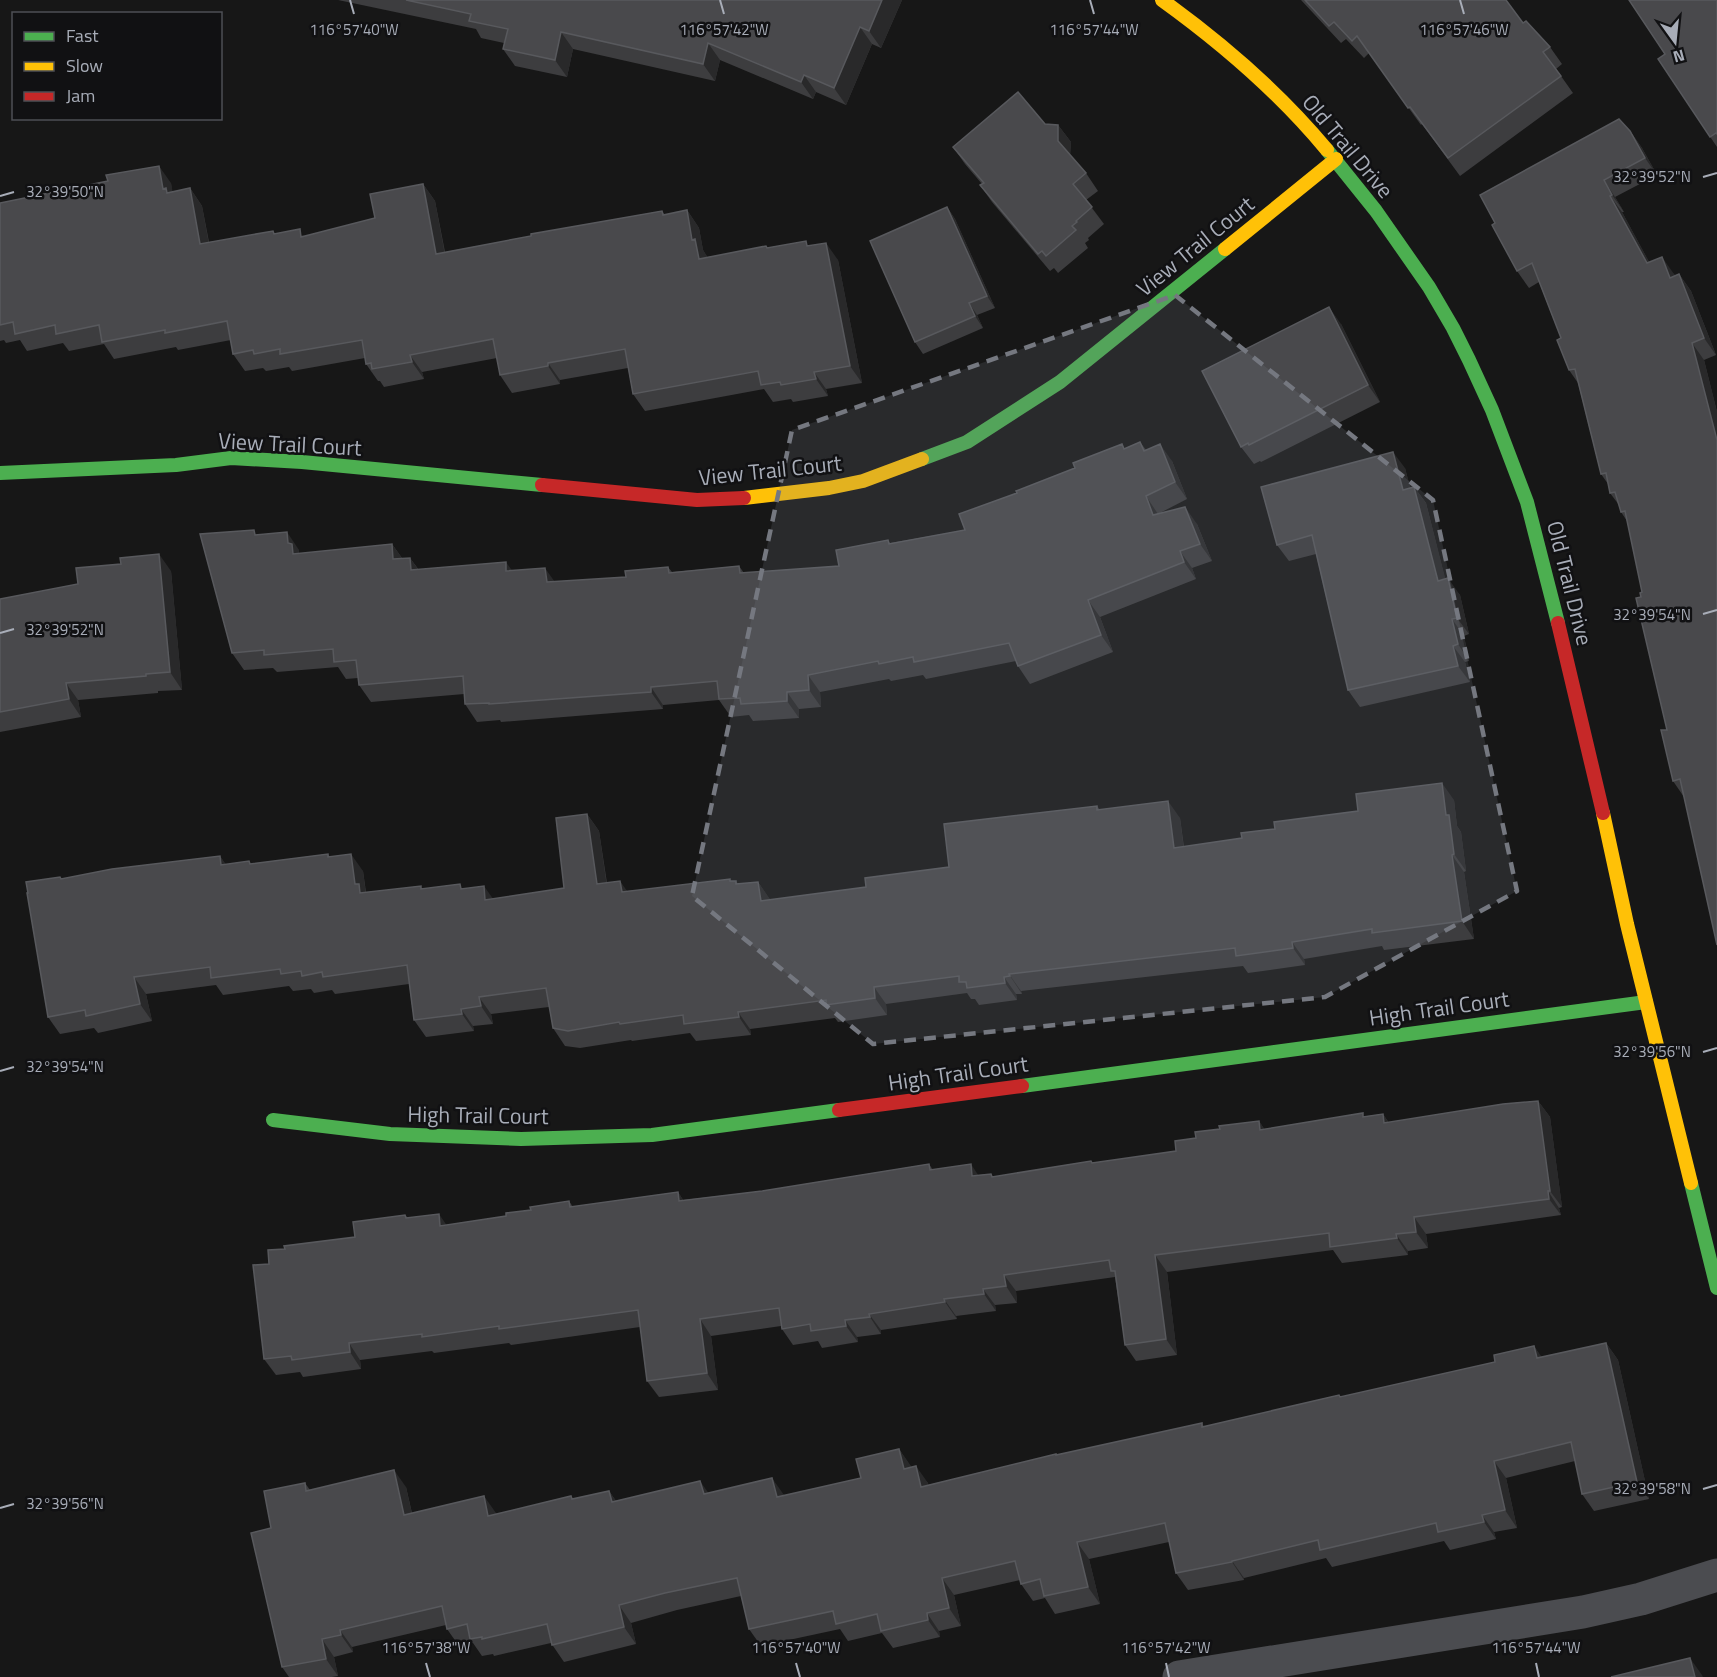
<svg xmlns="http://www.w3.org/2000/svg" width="1717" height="1677" viewBox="0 0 1717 1677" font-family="'Titillium Web',sans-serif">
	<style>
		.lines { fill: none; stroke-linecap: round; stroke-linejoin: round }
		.street { stroke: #4b4c50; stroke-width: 33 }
		.fast { stroke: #4caf50; stroke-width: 14 }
		.slow { stroke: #ffc107; stroke-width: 14 }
		.jam { stroke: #c62828; stroke-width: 14 }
		.wall { fill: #3d3d3f }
		.shaded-wall { fill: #29292a }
		.building { fill: #49494c; stroke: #58595d; stroke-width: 1.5 }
		.marked { fill: #757880; fill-opacity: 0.2; stroke: #757880; stroke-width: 4.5; stroke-dasharray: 12 8; stroke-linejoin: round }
		.ticks { fill: none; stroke: #a8adb8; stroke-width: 2 }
		.labels { text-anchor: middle; stroke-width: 5; stroke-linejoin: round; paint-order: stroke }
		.street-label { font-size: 22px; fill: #a8adb8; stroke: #111113 }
		.ticks-label { font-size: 15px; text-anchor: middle; fill: #a8adb8; stroke: #111113; stroke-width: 5; stroke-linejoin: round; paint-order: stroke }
	</style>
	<rect width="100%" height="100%" fill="#171717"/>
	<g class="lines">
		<polyline class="street" points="1179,1677 1583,1612 1641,1599 1717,1575"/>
		<g class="fast">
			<polyline points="1327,150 1376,211 1429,287 1453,328 1469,360 1492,410 1527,502 1558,623"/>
			<polyline points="922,459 967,442 1060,382 1225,249"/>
			<polyline points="0,473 176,465 231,458 302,462 542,485"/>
			<polyline points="1022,1086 1646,1002"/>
			<polyline points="273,1120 390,1134 521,1139 652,1135 839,1110"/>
			<polyline points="1691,1183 1717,1288"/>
		</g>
		<g class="slow">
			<path d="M1162,0C1223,44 1279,92 1327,150"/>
			<polyline points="1225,249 1336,159"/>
			<polyline points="744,498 829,488 863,481 922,459"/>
			<polyline points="1603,813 1627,924 1691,1183"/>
		</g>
		<g class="jam">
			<polyline points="542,485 697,500 744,498"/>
			<polyline points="1558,623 1603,813"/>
			<polyline points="839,1110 1022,1086"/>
		</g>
	</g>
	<g class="wall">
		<polygon points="338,0 902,0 881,48 872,44 846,105 816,92 813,99 720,60 715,81 573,49 567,77 515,66 503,49 504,43 481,38 476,29"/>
		<polygon points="1301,0 1506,0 1523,23 1550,47 1562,64 1556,69 1573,93 1460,176 1422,124 1421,125 1369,53 1364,58 1346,39 1341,43"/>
		<polygon points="1717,0 1717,147 1658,59 1665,54"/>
		<polygon points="1045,124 1058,125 1071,142 1070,155 1086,173 1098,191 1086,200 1104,224 1088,238 1089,240 1085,243 1088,248 1058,273 1054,268 1050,271 992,202 980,185 982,184 965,164 953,147"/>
		<polygon points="1630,131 1642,148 1657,175 1615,197 1624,212 1622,212 1649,262 1674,274 1675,276 1679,274 1691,291 1716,355 1704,360 1717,412 1717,945 1684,797 1673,781 1667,730 1641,597 1642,592 1627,521 1621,512 1619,505 1610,493 1608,484 1601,474 1578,383 1569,370 1561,338 1539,282 1529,288 1517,271 1495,223"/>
		<polygon points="108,181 171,183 172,192 190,188 202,206 209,242 275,233 305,236 375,218 423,184 435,201 445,252 531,236 662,211 665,215 687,210 699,228 703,250 707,257 767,248 808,246 838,260 862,383 826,389 828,396 793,402 791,399 773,402 764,389 645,411 633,394 628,368 560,380 560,384 512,393 500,375 497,358 422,372 424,379 384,387 380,381 378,381 366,364 365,358 292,371 289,367 266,371 263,368 245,371 233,354 231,340 178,350 176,347 114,359 104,344 69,351 63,343 27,351 20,340 6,343 4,340 0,341 0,203"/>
		<polygon points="947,207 955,219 995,308 977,315 983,328 923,354 915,342"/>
		<polygon points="1341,324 1380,402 1261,462 1260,461 1254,464 1241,447"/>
		<polygon points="1140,442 1146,450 1172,461 1187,499 1158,514 1197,524 1212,561 1192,568 1196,579 1100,617 1113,652 1030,684 1018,666 1016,661 926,679 923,675 891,681 889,679 820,692 821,707 799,709 799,718 753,721 749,715 731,717 719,700 663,705 663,709 501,722 500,720 477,722 465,704 464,694 371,702 359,685 358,678 346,679 338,667 277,672 273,668 244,670 232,653 257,534 299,550 299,554 392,544 402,558 410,558 419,570 512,571 555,582 626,577 668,567 672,572 739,566 744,573 839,566 888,540 890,543 965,530 1017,493"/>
		<polygon points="1405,468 1410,488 1414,487 1426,503 1445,579 1460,595 1469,634 1464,636 1469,661 1465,662 1470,682 1360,707 1348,690 1316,554 1289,561 1277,545"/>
		<polygon points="171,571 182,690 158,691 158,693 78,700 81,717 0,732 0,599"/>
		<polygon points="1454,800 1457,826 1461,832 1466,871 1464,872 1474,939 1384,950 1382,946 1304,959 1305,965 1248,973 1243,966 1021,991 1022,994 1016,994 1017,1000 979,1005 975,999 971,999 967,993 886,1004 887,1015 838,1022 835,1018 750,1029 751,1035 696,1041 690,1033 632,1041 631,1040 580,1048 565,1046 553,1028 549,1007 491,1014 493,1024 473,1026 474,1031 426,1037 414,1020 409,984 335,994 332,990 314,993 311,989 293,991 289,986 223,995 216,985 146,994 152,1021 98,1033 94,1028 60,1034 48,1017 60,877 62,879 220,856 225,864 251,864 328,854 330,857 363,871 366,892 423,888 464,889 493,899 564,888 587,814 599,831 607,883 627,891 736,881 738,884 758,882 770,900 866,887 949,867 1097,806 1100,810 1180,818 1184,847 1242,838 1275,829"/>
		<polygon points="1538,1101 1550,1117 1562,1207 1559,1208 1561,1215 1426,1234 1428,1248 1408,1251 1408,1255 1342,1263 1333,1250 1167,1272 1177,1355 1136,1361 1125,1345 1115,1277 1016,1291 1017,1303 995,1305 996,1311 956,1316 957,1319 881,1330 881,1334 857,1337 858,1342 822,1348 818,1341 793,1345 782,1329 781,1326 711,1336 718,1390 659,1397 647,1381 640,1327 511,1345 509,1343 434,1353 432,1351 360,1360 361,1369 303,1377 300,1372 276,1375 264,1359 269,1264 285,1249 355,1237 405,1215 408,1218 446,1225 506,1216 569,1201 573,1207 678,1192 683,1200 762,1191 929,1164 933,1170 978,1175 991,1174 993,1177 1091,1161 1093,1163 1176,1151 1196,1138 1220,1129 1259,1121 1264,1129 1383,1114 1389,1123"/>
		<polygon points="1606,1343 1618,1360 1649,1499 1594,1511 1582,1494 1575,1461 1506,1478 1517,1528 1494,1532 1496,1539 1450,1550 1444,1541 1332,1567 1326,1558 1244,1578 1244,1580 1188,1590 1176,1573 1169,1542 1089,1559 1100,1604 1055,1614 1045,1598 1033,1601 1021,1584 1020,1580 954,1595 961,1626 939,1631 940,1637 893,1648 882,1633 848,1641 840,1629 761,1646 749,1629 741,1596 677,1610 631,1623 636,1644 564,1662 551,1643 494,1656 493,1654 482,1656 473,1643 459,1646 447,1629 446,1625 352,1647 353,1652 334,1657 338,1676 332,1677 289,1677 282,1667 271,1528 305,1483 310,1490 406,1487 412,1513 496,1514 573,1499 609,1491 616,1501 708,1493 784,1496 861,1478 899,1449 911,1467 928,1483 928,1485 1057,1455 1202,1423 1204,1427 1339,1395 1340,1397 1495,1362 1534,1346 1541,1357"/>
	</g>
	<g class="shaded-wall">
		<polygon points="882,0 902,0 881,48 869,31"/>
		<polygon points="860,27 872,44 846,105 834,88"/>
		<polygon points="561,32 573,49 567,77 555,60"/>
		<polygon points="708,43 720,60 715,81 703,64"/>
		<polygon points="804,75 816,92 813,99 801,82"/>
		<polygon points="1058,125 1071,142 1070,158 1058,141"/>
		<polygon points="1630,131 1642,148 1657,175 1645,158"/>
		<polygon points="159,166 171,183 174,199 163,189"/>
		<polygon points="1604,180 1615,197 1624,212 1612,195"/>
		<polygon points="423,184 435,201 448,271 436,254"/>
		<polygon points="190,188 202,206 212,261 200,244"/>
		<polygon points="1610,196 1622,212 1659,280 1647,263"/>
		<polygon points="947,207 955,219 995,308 987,296"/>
		<polygon points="687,210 699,228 703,250 707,256 711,276 699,259 692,240"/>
		<polygon points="826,243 838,260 862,383 850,366"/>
		<polygon points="1662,257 1674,274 1682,295 1670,278"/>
		<polygon points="1679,274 1691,291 1716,355 1704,338"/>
		<polygon points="969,303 977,315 983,328 975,316"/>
		<polygon points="1329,307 1341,324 1380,402 1368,385"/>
		<polygon points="1692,343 1704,360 1717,412 1717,440"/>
		<polygon points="410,355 422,372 424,379 412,362"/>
		<polygon points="548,363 560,380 560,384 548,366"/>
		<polygon points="814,372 826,389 828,396 816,379"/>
		<polygon points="1160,444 1172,461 1187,499 1175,482"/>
		<polygon points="1393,452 1405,468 1415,506 1403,490"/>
		<polygon points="1414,487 1426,503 1450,597 1438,581"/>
		<polygon points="1146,496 1158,514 1153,515"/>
		<polygon points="1185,507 1197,524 1212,561 1200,544"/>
		<polygon points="287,532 299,550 299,554 293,554 288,543"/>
		<polygon points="392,544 404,561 393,559"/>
		<polygon points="1180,551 1192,568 1196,579 1184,562"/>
		<polygon points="159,554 171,571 182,690 170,672"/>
		<polygon points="410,558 422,575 411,570"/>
		<polygon points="506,562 518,579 506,571"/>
		<polygon points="545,568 557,585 547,582"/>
		<polygon points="1448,578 1460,595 1469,634 1457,618"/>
		<polygon points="1088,600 1100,617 1113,652 1101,635"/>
		<polygon points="1452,619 1464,636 1469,661 1458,644"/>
		<polygon points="1453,646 1465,662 1470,682 1458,666"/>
		<polygon points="808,675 820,692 821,707 809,690"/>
		<polygon points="66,683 78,700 81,717 69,699"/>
		<polygon points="651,687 663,705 663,709 651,692"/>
		<polygon points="787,692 799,709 799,718 787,701"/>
		<polygon points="1442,783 1454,800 1457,826 1461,832 1466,871 1454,854 1446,815"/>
		<polygon points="1168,801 1180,818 1186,866 1174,848"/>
		<polygon points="587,814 599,831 609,901 597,884"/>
		<polygon points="351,854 363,871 366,895 360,893 355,884"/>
		<polygon points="1452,855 1464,872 1474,939 1462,921"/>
		<polygon points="220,856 232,873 221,865"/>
		<polygon points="620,881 632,898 622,892"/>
		<polygon points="758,882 770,899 773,918 761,901"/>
		<polygon points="484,886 496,903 485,900"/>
		<polygon points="1292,942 1304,959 1305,965 1293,948"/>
		<polygon points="1009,974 1021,991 1022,994 1010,976"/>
		<polygon points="134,977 146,994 152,1021 140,1004"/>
		<polygon points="1004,977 1016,994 1017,1000 1005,983"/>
		<polygon points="874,987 886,1004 887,1015 875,998"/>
		<polygon points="479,997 491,1014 493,1024 481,1006"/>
		<polygon points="461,1009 473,1026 474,1031 462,1014"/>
		<polygon points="738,1012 750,1029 751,1035 739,1017"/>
		<polygon points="1538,1101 1550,1117 1562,1207 1550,1191"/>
		<polygon points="1383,1114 1394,1131 1384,1123"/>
		<polygon points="1259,1121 1270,1137 1260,1130"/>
		<polygon points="971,1164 982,1181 972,1176"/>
		<polygon points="1548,1191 1559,1208 1561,1215 1549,1199"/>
		<polygon points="678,1192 689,1209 679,1201"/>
		<polygon points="439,1214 450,1230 440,1226"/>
		<polygon points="1414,1217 1426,1234 1428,1248 1416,1232"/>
		<polygon points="1396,1234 1408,1251 1408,1255 1397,1238"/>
		<polygon points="1155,1255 1167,1272 1177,1355 1166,1339"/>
		<polygon points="1004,1275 1016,1291 1017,1303 1006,1286"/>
		<polygon points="983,1289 995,1305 996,1311 984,1294"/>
		<polygon points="944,1299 956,1316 957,1319 945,1302"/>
		<polygon points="869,1314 881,1330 881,1334 870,1317"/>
		<polygon points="700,1319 711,1336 718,1390 707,1373"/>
		<polygon points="845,1320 857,1337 858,1342 846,1326"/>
		<polygon points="349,1343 360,1360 361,1369 350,1352"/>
		<polygon points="1606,1343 1618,1360 1649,1499 1637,1482"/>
		<polygon points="1534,1346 1546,1363 1537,1358"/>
		<polygon points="899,1449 911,1466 916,1486 904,1469"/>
		<polygon points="1494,1461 1506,1478 1517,1528 1505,1510"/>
		<polygon points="916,1466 928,1483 933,1504 921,1487"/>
		<polygon points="394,1470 406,1487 416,1532 404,1515"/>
		<polygon points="772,1478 784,1495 788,1515 777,1497"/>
		<polygon points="700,1481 712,1498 704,1494"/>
		<polygon points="609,1491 621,1508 612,1502"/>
		<polygon points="484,1496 496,1513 500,1533 488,1516"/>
		<polygon points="1482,1515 1494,1532 1496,1539 1484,1522"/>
		<polygon points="1077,1542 1089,1559 1100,1604 1088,1587"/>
		<polygon points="1232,1561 1244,1578 1244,1580 1232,1562"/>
		<polygon points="942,1578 954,1595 961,1626 949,1608"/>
		<polygon points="619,1605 631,1623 636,1644 624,1627"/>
		<polygon points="927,1613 939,1631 940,1637 928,1620"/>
		<polygon points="340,1630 352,1647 353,1652 341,1635"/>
		<polygon points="322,1639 334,1657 338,1676 326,1659"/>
		<polygon points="1690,1658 1702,1675 1703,1677 1695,1677"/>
	</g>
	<g class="building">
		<polygon points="406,0 882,0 869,31 860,27 834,88 804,75 801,82 708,43 703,64 561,32 555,60 503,49 508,29 469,21 471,14"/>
		<polygon points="1305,0 1506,0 1523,23 1526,21 1550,47 1543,52 1561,76 1448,158 1410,107 1408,108 1357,36 1352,41 1334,22 1329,26"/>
		<polygon points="1629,0 1717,0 1717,134 1716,133 1710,137 1658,59 1665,54"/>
		<polygon points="1018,92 1045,124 1058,125 1058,141 1086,173 1073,184 1092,207 1076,221 1077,222 1072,226 1076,230 1046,256 1042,251 1038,254 980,185 984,183 953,147"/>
		<polygon points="1619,119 1630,131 1645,158 1604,180 1612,195 1610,196 1647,263 1662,257 1670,278 1679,274 1704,338 1692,343 1717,440 1717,945 1680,779 1673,781 1661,730 1667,730 1636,598 1641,597 1640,593 1642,592 1625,511 1621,512 1615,492 1610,493 1606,473 1601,474 1575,369 1569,370 1557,340 1561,338 1532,263 1517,271 1492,225 1495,223 1480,195"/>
		<polygon points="159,166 163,189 166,188 167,193 190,188 200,244 273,231 274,234 300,229 301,237 375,218 370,194 423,184 436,254 531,236 531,234 662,211 663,215 687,210 692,240 695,239 699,259 766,246 767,248 806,241 807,246 826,243 850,366 814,372 816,379 781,385 780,382 761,385 758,371 633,394 625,349 548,363 548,366 500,375 493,339 410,355 412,362 372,369 371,363 366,364 362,340 280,354 280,349 254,354 253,350 233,354 227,321 165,333 165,330 102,342 99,325 56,334 55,325 15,334 13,322 0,325 0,203 108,181 106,175"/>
		<polygon points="947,207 987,296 969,303 975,316 915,342 870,241"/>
		<polygon points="1329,307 1368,385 1249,445 1248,443 1241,447 1202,371"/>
		<polygon points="1140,442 1144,451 1160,444 1175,482 1146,496 1153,515 1185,507 1200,544 1180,551 1184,562 1088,600 1101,635 1018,666 1009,643 914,662 913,657 879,664 878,661 808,675 809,690 787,692 787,701 741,704 740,698 719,699 717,681 651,687 651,692 489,704 489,703 465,704 463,676 359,685 356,660 334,662 333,649 264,655 264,650 232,653 200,534 254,530 255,535 287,532 288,543 292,544 293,554 392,544 393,559 410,558 411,570 506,562 506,571 545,568 547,582 626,577 625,571 668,567 669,573 739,566 740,573 839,566 836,550 888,540 889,544 965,530 959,514 1017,493 1016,491 1075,468 1073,463 1122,444 1124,449"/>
		<polygon points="1393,452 1403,490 1414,487 1438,581 1448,578 1457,618 1452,619 1458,644 1453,646 1458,666 1348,690 1312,535 1277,545 1261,487"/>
		<polygon points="159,554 170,672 146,674 146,676 66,683 69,699 0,712 0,599 78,584 76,568 121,564 120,558"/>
		<polygon points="1442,783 1446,815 1449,815 1454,854 1452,855 1462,921 1372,933 1372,929 1292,942 1293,948 1236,956 1235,948 1009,974 1010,976 1004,977 1005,983 967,988 966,982 959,982 959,976 874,987 875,998 826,1005 826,1000 738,1012 739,1017 684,1024 683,1015 620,1024 619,1022 568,1031 553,1028 546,988 479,997 481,1006 461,1009 462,1014 414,1020 407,965 323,977 322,972 302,976 301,971 281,974 280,969 211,978 210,967 134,977 140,1004 86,1016 85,1010 48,1017 27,893 28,893 26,882 60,877 61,879 112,869 220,856 221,865 249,861 250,864 328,854 328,857 351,854 355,884 359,884 360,893 421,886 421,889 460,884 461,889 484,886 485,900 564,888 556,818 587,814 597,884 620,881 622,892 730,879 730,881 736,881 736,884 758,882 761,901 866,887 865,878 949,867 944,824 1097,806 1097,810 1168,801 1174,848 1242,838 1241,833 1275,829 1274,822 1358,811 1356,794"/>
		<polygon points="1538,1101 1550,1191 1548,1191 1549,1199 1414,1217 1416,1232 1396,1234 1397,1238 1330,1247 1329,1233 1155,1255 1166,1339 1125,1345 1115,1271 1111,1271 1109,1260 1004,1275 1006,1286 983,1289 984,1294 944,1299 945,1302 869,1314 870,1317 845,1320 846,1326 811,1331 810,1324 782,1329 779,1308 700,1319 707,1373 647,1381 638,1310 499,1329 499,1326 422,1337 422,1334 349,1343 350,1352 292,1360 291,1356 264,1359 253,1265 269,1264 268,1250 285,1249 284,1246 355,1237 353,1222 405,1215 406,1218 439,1214 440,1226 506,1216 506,1213 531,1210 530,1207 569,1201 570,1207 678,1192 679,1201 762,1191 929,1164 930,1170 971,1164 972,1176 991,1174 992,1177 1091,1161 1092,1163 1176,1151 1175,1141 1196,1138 1195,1132 1220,1129 1219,1126 1259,1121 1260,1130 1363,1113 1363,1117 1383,1114 1384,1123 1503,1104"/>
		<polygon points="1606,1343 1637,1482 1582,1494 1571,1442 1494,1461 1505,1510 1482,1515 1484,1522 1438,1532 1436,1523 1320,1550 1318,1540 1232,1561 1232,1562 1176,1573 1165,1523 1077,1542 1088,1587 1044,1596 1040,1579 1021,1584 1015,1561 942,1578 949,1608 927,1613 928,1620 881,1631 877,1614 836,1624 833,1611 749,1629 737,1578 665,1593 619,1605 624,1627 552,1645 547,1624 482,1639 482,1637 470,1639 467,1624 447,1629 442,1606 340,1630 341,1635 322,1639 326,1659 282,1667 251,1533 271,1528 264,1491 305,1483 306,1491 394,1470 404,1515 484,1496 488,1516 571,1496 572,1499 609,1491 612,1502 700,1481 704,1494 772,1478 777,1497 861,1478 856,1459 899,1449 904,1469 916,1466 921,1487 1056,1454 1056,1455 1202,1423 1202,1427 1339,1395 1340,1397 1495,1362 1494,1355 1534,1346 1537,1358"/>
		<polygon points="1690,1658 1695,1677 1611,1677"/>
	</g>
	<path class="marked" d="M1175,295L1433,500L1517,891L1325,997L873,1044L692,896L792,430Z"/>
	<path class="ticks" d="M350,0L354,14M720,0L724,14M1090,0L1094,14M1460,0L1464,14M1703,177L1717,173M0,196L14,192M1703,614L1717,610M0,633L14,629M1703,1052L1717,1048M0,1071L14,1067M1703,1489L1717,1485M0,1508L14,1504M426,1663L430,1677M796,1663L800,1677M1166,1663L1169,1677M1536,1663L1539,1677"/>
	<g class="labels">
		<g class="street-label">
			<text transform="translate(1348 146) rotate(50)" y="8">Old Trail Drive</text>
			<text transform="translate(1195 246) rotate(-39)" y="8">View Trail Court</text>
			<text transform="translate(290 444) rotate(3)" y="8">View Trail Court</text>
			<text transform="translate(770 470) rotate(-6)" y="8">View Trail Court</text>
			<text transform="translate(1570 583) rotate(76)" y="8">Old Trail Drive</text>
			<text transform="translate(1439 1008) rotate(-8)" y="8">High Trail Court</text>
			<text transform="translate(958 1073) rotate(-8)" y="8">High Trail Court</text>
			<text transform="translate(478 1115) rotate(1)" y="8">High Trail Court</text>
		</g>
	</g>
	<g class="ticks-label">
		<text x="354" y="35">116°57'40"W</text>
		<text x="724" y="35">116°57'42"W</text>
		<text x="1094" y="35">116°57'44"W</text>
		<text x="1464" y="35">116°57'46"W</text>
		<text x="1652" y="182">32°39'52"N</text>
		<text x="65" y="197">32°39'50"N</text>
		<text x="1652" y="620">32°39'54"N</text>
		<text x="65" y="635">32°39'52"N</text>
		<text x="1652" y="1057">32°39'56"N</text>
		<text x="65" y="1072">32°39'54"N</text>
		<text x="1652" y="1494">32°39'58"N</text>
		<text x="65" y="1509">32°39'56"N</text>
		<text x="426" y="1653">116°57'38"W</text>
		<text x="796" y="1653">116°57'40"W</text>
		<text x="1166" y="1653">116°57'42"W</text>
		<text x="1536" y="1653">116°57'44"W</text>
	</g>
	<rect x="12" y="12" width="210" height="108" fill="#111113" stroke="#4d4f55" stroke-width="1.5"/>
	<rect x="24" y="32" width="30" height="9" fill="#4caf50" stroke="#4d4f55" stroke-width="1.5"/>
	<text x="66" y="42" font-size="18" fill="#a8adb8">Fast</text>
	<rect x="24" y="62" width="30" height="9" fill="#ffc107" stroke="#4d4f55" stroke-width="1.5"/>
	<text x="66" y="72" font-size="18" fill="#a8adb8">Slow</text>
	<rect x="24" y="92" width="30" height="9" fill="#c62828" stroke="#4d4f55" stroke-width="1.5"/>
	<text x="66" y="102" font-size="18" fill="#a8adb8">Jam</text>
	<g transform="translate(1675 42) rotate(165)" stroke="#111113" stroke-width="4.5" paint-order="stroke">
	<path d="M0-4.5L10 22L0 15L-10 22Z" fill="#a8adb8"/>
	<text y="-9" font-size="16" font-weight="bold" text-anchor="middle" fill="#a8adb8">N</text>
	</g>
</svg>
